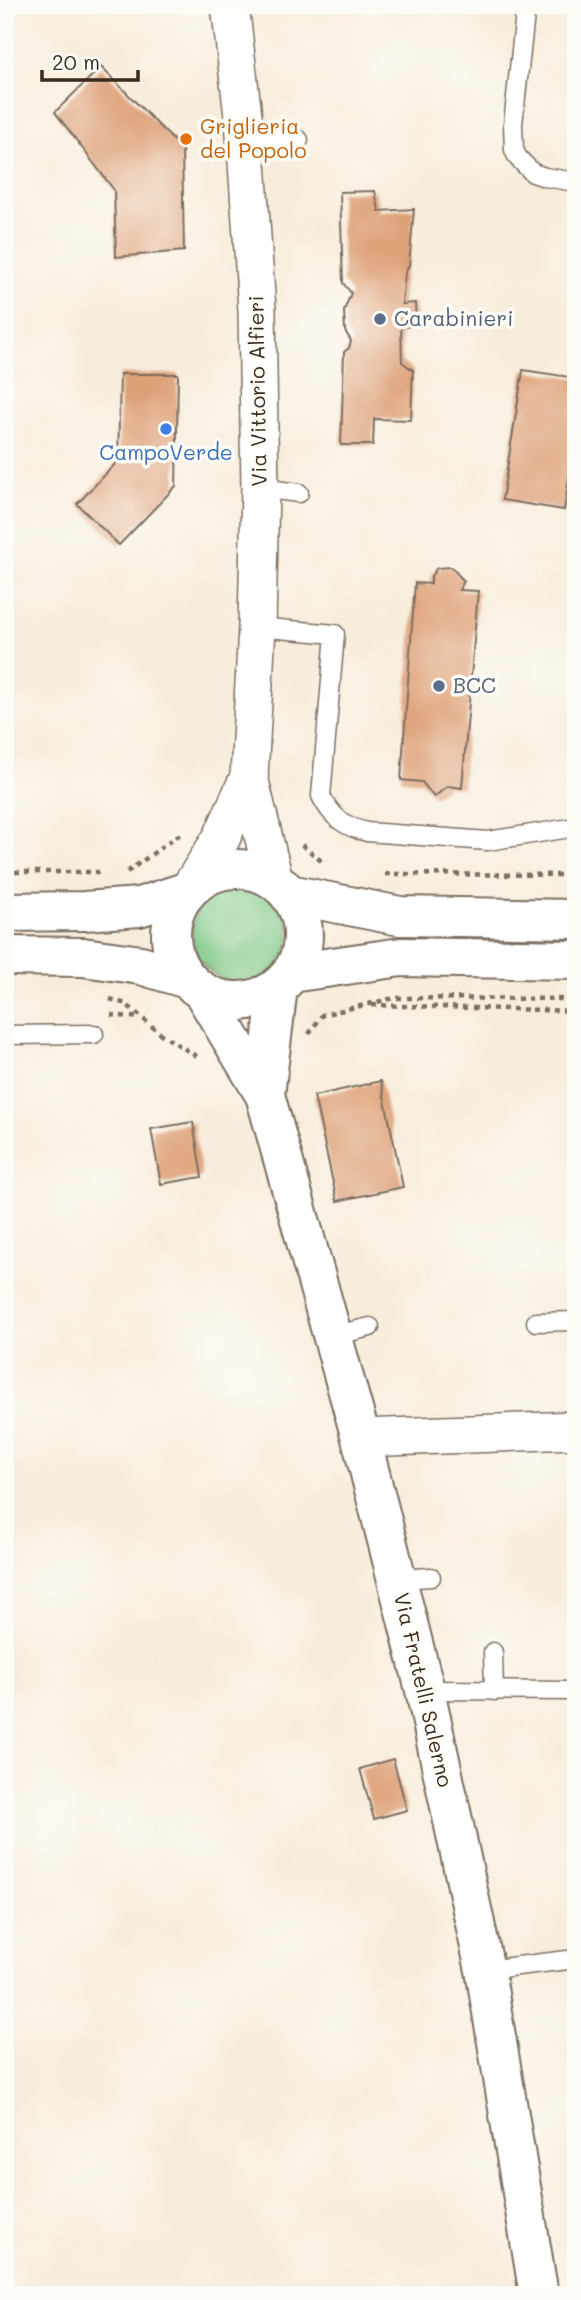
<svg xmlns="http://www.w3.org/2000/svg" width="581" height="2300" viewBox="0 0 581 2300" font-family="Mali,sans-serif">
	<style>
		.green { fill: #7dc683; stroke: #5c7850; stroke-width: 2 }
		.building { fill: #dea077 }
		.lines { fill: none; stroke-linecap: round; stroke-linejoin: round }
		.service-casing { stroke: #7d6e60; stroke-width: 21 }
		.minor-casing { stroke: #7d6e60; stroke-width: 40 }
		.tertiary-casing { stroke: #7d6e60; stroke-width: 42 }
		.path { stroke: #7d6e60; stroke-width: 4.5; stroke-dasharray: 5 5; stroke-linecap: butt }
		.service { stroke: #fff; stroke-width: 18 }
		.minor { stroke: #fff; stroke-width: 37 }
		.tertiary { stroke: #fff; stroke-width: 38 }
		.food-dot { fill: #e8710a; stroke: #fdfcf7; stroke-width: 2.5 }
		.service-dot { fill: #5c6f8a; stroke: #fdfcf7; stroke-width: 2.5 }
		.shop-dot { fill: #3f7fe0; stroke: #fdfcf7; stroke-width: 2.5 }
		.labels { text-anchor: middle; stroke-width: 7; stroke-linejoin: round; paint-order: stroke }
		.food-label { font-size: 21px; fill: #c56008; stroke: #fdfcf7; text-anchor: start }
		.service-label { font-size: 21px; fill: #4e5e75; stroke: #fdfcf7; text-anchor: start }
		.street-label { font-size: 21px; fill: #3b2a1e; stroke: #fdfcf7 }
		.shop-label { font-size: 21px; fill: #366cbe; stroke: #fdfcf7 }
	</style>
	<rect width="100%" height="100%" fill="#fdfcf7"/>
	<filter id="ink" filterUnits="userSpaceOnUse"><feTurbulence type="fractalNoise" baseFrequency=".0143" numOctaves="2"/><feDisplacementMap in="SourceGraphic" scale="14" xChannelSelector="R" yChannelSelector="G"/><feConvolveMatrix kernelMatrix="1 2 1 2 8 2 1 2 1" color-interpolation-filters="sRGB"/></filter>
	<filter id="wash" filterUnits="userSpaceOnUse"><feTurbulence type="fractalNoise" baseFrequency=".00686" numOctaves="4" result="noise"/><feDisplacementMap in="SourceGraphic" scale="28" xChannelSelector="R" yChannelSelector="G"/><feGaussianBlur stdDeviation="1.57" result="paint"/><feColorMatrix in="noise" values="0 0 0 0 0 0 0 0 0 0 0 0 0 0 0 0 0 1.4 0 .05"/><feComposite in="paint" operator="in"/></filter>
	<g filter="url(#wash)">
		<rect width="100%" height="100%" fill="#f8eddc"/>
		<circle class="green" cx="241" cy="933" r="49"/>
		<g id="blocks">
			<g class="building">
				<polygon points="101,67 182,149 184,251 116,257 114,190 55,112"/>
				<polygon points="375,191 379,211 414,209 409,265 405,273 402,304 415,303 416,326 401,327 402,362 413,370 411,420 374,419 373,445 341,445 344,352 349,348 351,341 345,331 344,311 351,293 343,283 340,192"/>
				<polygon points="523,370 576,378 576,434 564,510 502,500"/>
				<polygon points="120,374 178,374 176,486 119,545 77,504 118,461"/>
				<polygon points="451,567 464,581 459,590 478,591 462,788 448,786 434,797 422,782 401,780 415,583 431,584 431,576 437,568"/>
				<polygon points="381,1081 403,1187 337,1201 314,1096"/>
				<polygon points="193,1122 202,1177 161,1184 151,1129"/>
				<polygon points="393,1759 407,1810 374,1819 360,1769"/>
			</g>
		</g>
	</g>
	<g filter="url(#ink)">
		<use href="#blocks" fill-opacity="0" stroke="#7d6e60" stroke-width="2"/>
		<g class="lines">
			<g class="service-casing">
				<g id="service">
					<polyline points="526,5 513,124 514,150 518,158 533,173 545,177 576,182"/>
					<polyline points="245,133 299,140"/>
					<polyline points="260,488 299,493"/>
					<path d="M257,627L335,634L321,796C331,816 344,827 367,832L488,841L576,827"/>
					<polyline points="5,1035 94,1034"/>
					<polyline points="536,1322 576,1321"/>
					<polyline points="333,1336 370,1327"/>
					<polyline points="397,1579 431,1577"/>
					<polyline points="493,1652 494,1691"/>
					<polyline points="425,1690 576,1691"/>
					<polyline points="485,1970 576,1959"/>
				</g>
			</g>
			<g class="minor-casing">
				<g id="minor">
					<polyline points="230,5 245,133 257,310 260,488 257,627 249,777 274,880"/>
					<polyline points="188,891 221,839 249,777"/>
					<polyline points="361,1438 576,1430"/>
				</g>
			</g>
			<g class="tertiary-casing">
				<g id="tertiary">
					<circle cx="237" cy="935" r="66"/>
					<polyline points="289,894 400,916 576,919"/>
					<polyline points="5,912 84,911 139,907 188,891"/>
					<polyline points="5,956 83,957 141,965 187,979"/>
					<polyline points="291,973 401,957 576,960"/>
					<polyline points="203,992 265,1095 361,1438 425,1690 485,1970 539,2295"/>
					<polyline points="265,1095 278,987"/>
				</g>
			</g>
			<g class="path">
				<polyline points="302,845 325,864"/>
				<polyline points="5,872 99,872"/>
				<polyline points="127,872 183,832"/>
				<polyline points="385,874 576,875"/>
				<polyline points="110,999 126,1004 161,1034 201,1059"/>
				<polyline points="372,1005 576,1011"/>
				<polyline points="111,1015 140,1018"/>
				<polyline points="309,1034 322,1015 394,998 576,999"/>
			</g>
			<use href="#service" class="service"/>
			<use href="#minor" class="minor"/>
			<use href="#tertiary" class="tertiary"/>
		</g>
	</g>
	<circle class="food-dot" cx="186" cy="139" r="7"/>
	<g class="service-dot">
		<circle cx="380" cy="319" r="7"/>
		<circle cx="439" cy="686" r="7"/>
	</g>
	<circle class="shop-dot" cx="166" cy="429" r="7"/>
	<g class="labels">
		<g class="food-label">
			<text x="200" y="134">Griglieria<tspan x="200" dy="24">del Popolo</tspan></text>
		</g>
		<g class="service-label">
			<text x="394" y="326">Carabinieri</text>
			<text x="453" y="693">BCC</text>
		</g>
		<g class="street-label">
			<text transform="translate(258 391) rotate(-91)" y="7">Via Vittorio Alfieri</text>
			<text transform="translate(423 1690) rotate(77)" y="7">Via Fratelli Salerno</text>
		</g>
		<g class="shop-label">
			<text x="166" y="460">CampoVerde</text>
		</g>
	</g>
	<rect width="581" height="2300" fill="none" stroke="#fdfcf7" stroke-width="28"/>
	<path d="M42 70v10h96v-10" fill="none" stroke="#3b2a1e" stroke-width="3.5"/>
	<text x="52" y="70" font-size="21" fill="#3b2a1e" stroke="#fdfcf7" stroke-width="5" paint-order="stroke">20 m</text>
</svg>
